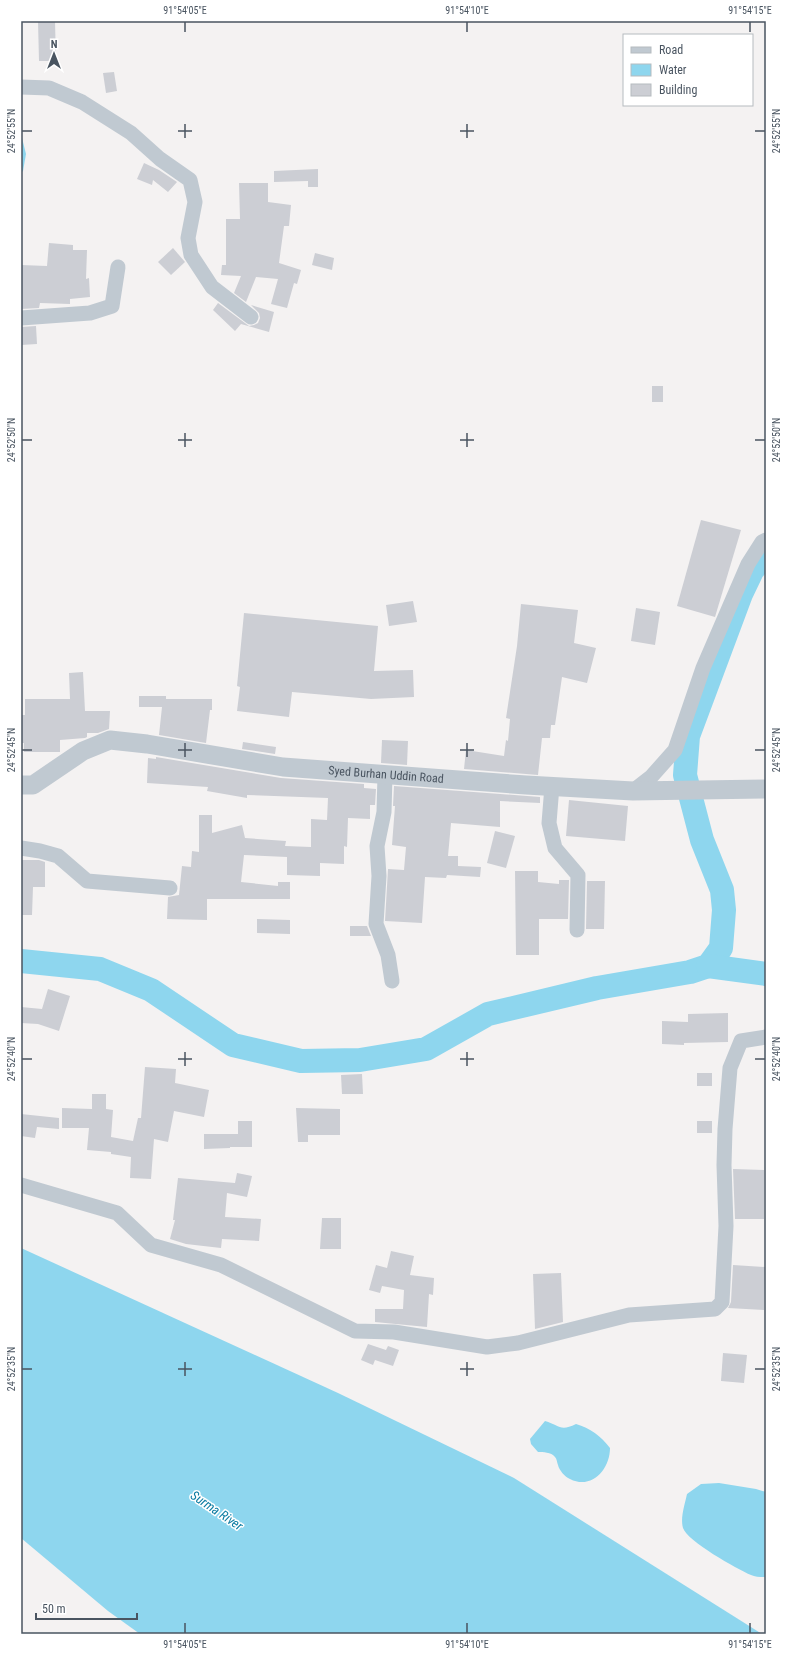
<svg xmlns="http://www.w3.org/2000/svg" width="787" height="1655" viewBox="0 0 787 1655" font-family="'Roboto Condensed',sans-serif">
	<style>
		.water { fill: #8ed6ee }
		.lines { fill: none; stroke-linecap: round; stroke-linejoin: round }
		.river { stroke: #8ed6ee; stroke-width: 24 }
		.building { fill: #ccced4 }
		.minor { stroke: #c0c9d1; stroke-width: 15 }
		.tertiary { stroke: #c0c9d1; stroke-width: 19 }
		.ticks { fill: none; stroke: #495460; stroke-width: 1.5 }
		.labels { text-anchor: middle; stroke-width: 3; stroke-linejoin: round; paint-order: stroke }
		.street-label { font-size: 12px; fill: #495460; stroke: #fff }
		.water-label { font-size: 13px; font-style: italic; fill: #0b7ca2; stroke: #fff }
		.neatline { fill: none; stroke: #495460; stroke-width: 1.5 }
		.ticks-label { font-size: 10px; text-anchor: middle; fill: #495460 }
	</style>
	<rect width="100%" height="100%" fill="#f4f2f2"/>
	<g class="water">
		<polygon points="21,134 26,154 23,171 21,173"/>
		<polygon points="21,1248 338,1393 514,1478 762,1634 140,1634 108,1611 21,1538"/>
		<path d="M545,1421C559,1425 560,1432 576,1424C590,1428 601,1436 610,1448C610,1470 591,1490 570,1479C565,1477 559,1470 558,1465C557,1463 557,1459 555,1457C551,1452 543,1452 538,1452L531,1444L530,1439Z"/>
		<path d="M719,1483L756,1489L766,1492V1577C761,1577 755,1577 751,1575C737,1569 687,1541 683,1528C680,1518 685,1504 687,1494L701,1484Z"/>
	</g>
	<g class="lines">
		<g class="river">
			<polyline points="21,961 100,969 151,990 233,1045 301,1061 360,1060 426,1049 488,1014 597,988 690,972 708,966 721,948 724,910 722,890 702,840 685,775 688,736 741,594 752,571 766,553"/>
			<polyline points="708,966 766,974"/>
		</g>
	</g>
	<g class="building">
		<polygon points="38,21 55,21 56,61 39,61"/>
		<polygon points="114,72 117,91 106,93 103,73"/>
		<polygon points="144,163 159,170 177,182 168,192 153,180 152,185 137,179"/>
		<polygon points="318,169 318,187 308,187 308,181 274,182 274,171"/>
		<polygon points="239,183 268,183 268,202 291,205 289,226 284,226 279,263 301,270 297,284 294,283 287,308 271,304 278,279 256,277 246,302 234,293 241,276 221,275 222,265 226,265 226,219 240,219"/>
		<polygon points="49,243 73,245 73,250 87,250 86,279 89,278 90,297 70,299 70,304 40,303 39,308 21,309 21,265 47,266"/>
		<polygon points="173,248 185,262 171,275 158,262"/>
		<polygon points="315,253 334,258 332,270 312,265"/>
		<polygon points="218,303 249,326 254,325 258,323 260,318 259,313 251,305 274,312 269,332 241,324 235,331 213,310"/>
		<polygon points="36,326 37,344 21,345 21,327"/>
		<rect x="652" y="386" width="11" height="16"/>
		<polygon points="701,520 741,530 715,617 677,606"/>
		<polygon points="413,601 417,622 389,626 386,605"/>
		<polygon points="521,604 578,610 574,643 596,648 587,683 562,677 555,725 551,725 550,738 542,738 538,775 464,769 466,750 504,756 506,740 508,741 510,719 506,718 517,646"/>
		<polygon points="636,608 660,612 655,645 631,641"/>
		<polygon points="244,613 378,626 374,671 413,670 414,697 371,699 292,692 289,717 237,711 240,687 237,686"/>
		<polygon points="83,672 85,711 110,711 109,729 98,733 87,733 87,737 85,738 60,740 60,752 24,752 24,743 21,743 21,715 25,715 25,699 70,699 69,673"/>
		<polygon points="139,696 166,696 166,699 212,699 212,710 210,710 206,743 159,735 162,707 139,707"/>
		<polygon points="382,740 408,741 407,765 381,763"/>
		<polygon points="243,742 276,747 275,754 242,749"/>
		<polygon points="156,757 281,778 364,784 364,788 376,789 375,805 370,805 370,819 348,818 347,847 344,846 344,864 320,863 320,876 287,875 287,857 244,855 241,882 278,886 278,882 290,882 290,899 207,899 207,920 167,919 168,897 179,895 182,866 191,867 192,851 199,852 199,815 212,815 212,833 242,825 245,838 286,841 285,846 311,847 311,819 327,820 328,798 247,795 247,798 207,791 208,787 147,783 148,758 156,759"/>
		<polygon points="394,786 540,797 540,803 500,801 500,827 451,823 448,856 458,856 458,866 481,867 480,877 447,875 446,878 425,877 422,923 385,921 388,869 404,870 406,847 392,845 395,806 393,806"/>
		<polygon points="569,800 628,806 625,841 566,836"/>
		<polygon points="495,831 515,836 506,868 487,863"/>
		<polygon points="21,860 39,860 45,862 45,887 33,887 32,915 21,915"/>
		<polygon points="515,871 538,871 538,882 559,884 559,880 569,880 568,919 539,919 539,955 516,955"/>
		<polygon points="587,881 605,881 604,929 586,929"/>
		<polygon points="257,919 290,920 290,934 257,933"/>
		<polygon points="350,926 367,926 371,936 350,936"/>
		<polygon points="48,989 70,996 59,1031 38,1024 21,1023 21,1007 42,1009"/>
		<polygon points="728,1013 728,1042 684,1043 684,1045 662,1044 662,1021 688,1022 688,1014"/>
		<polygon points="145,1067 176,1069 175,1083 209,1090 204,1117 174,1111 168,1142 154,1139 151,1179 130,1178 131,1157 111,1154 111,1152 87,1150 89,1128 62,1128 62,1108 92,1109 92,1094 106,1094 106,1109 113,1110 111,1137 133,1141 138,1118 141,1118"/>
		<rect x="697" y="1073" width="15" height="13"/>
		<polygon points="362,1074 363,1094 342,1094 341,1075"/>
		<polygon points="296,1108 340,1109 340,1135 308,1135 308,1142 298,1142"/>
		<polygon points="21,1114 59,1118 59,1129 37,1127 35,1138 21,1136"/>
		<polygon points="238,1121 252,1121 252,1147 230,1147 230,1148 204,1149 204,1134 238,1134"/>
		<rect x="697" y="1121" width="15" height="12"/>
		<polygon points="733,1169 764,1170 764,1219 735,1219"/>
		<polygon points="237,1173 252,1176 247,1197 227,1193 225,1217 261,1219 259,1241 222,1239 221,1248 186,1244 170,1239 175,1220 173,1220 178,1178 235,1183"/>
		<polygon points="322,1218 341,1218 341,1249 320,1249"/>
		<polygon points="391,1251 414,1256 410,1275 434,1278 433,1295 429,1294 427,1327 375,1322 375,1309 403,1309 404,1290 382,1286 380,1293 369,1290 376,1265 387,1268"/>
		<polygon points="733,1265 765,1267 764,1310 728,1308 731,1302"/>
		<polygon points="561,1273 563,1322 535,1329 533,1274"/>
		<polygon points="368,1344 386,1350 388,1346 399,1350 393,1366 375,1360 373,1365 361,1360"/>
		<polygon points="723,1353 747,1355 744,1383 721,1381"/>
	</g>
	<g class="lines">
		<g class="minor">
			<polyline points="21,87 49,88 82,102 131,133 160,159 190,180 195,202 188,238 191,255 212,287 251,317"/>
			<polyline points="21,318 90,313 112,306 118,267"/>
			<polyline points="385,775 384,812 377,846 379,876 376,924 388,955 392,981"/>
			<polyline points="552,786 549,823 555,848 578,875 577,930"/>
			<polyline points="633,791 651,777 675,750 703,668 748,564 762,542 766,540"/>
			<polyline points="21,848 40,851 58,856 87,881 170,888"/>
			<polyline points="21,1185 117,1213 151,1245 221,1265 355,1331 394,1332 487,1347 518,1343 629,1315 715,1309 722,1302 726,1226 724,1165 725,1129 730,1068 741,1041 766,1037"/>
		</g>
		<path class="tertiary" id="s1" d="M21,785H33L83,751L110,740L147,744L283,767L526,785L633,791L766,789"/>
	</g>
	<path class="ticks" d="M185,22V32M467,22V32M750,22V32M185,124V138M467,124V138M22,131H32M178,131H192M460,131H474M755,131H765M185,433V447M467,433V447M22,440H32M178,440H192M460,440H474M755,440H765M185,743V757M467,743V757M22,750H32M178,750H192M460,750H474M755,750H765M185,1052V1066M467,1052V1066M22,1059H32M178,1059H192M460,1059H474M755,1059H765M185,1362V1376M467,1362V1376M22,1369H32M178,1369H192M460,1369H474M755,1369H765M185,1623V1633M467,1623V1633M750,1623V1633"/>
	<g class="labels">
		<g class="street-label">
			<text dy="4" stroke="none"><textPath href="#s1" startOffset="380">Syed Burhan Uddin Road</textPath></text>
		</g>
		<g class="water-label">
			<text transform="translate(217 1510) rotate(34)" y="5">Surma River</text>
		</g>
	</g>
	<rect width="787" height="1655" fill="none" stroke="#ffffff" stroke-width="44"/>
	<rect x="623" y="34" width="130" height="72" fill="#ffffff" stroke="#b6bbbf"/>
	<rect x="631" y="47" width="20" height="6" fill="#c0c9d1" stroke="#b6bbbf"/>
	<text x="659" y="54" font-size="12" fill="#495460">Road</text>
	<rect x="631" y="64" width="20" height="12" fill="#8ed6ee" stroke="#b6bbbf"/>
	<text x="659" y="74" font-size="12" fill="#495460">Water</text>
	<rect x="631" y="84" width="20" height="12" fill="#ccced4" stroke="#b6bbbf"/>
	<text x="659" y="94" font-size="12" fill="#495460">Building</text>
	<g transform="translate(54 54)" stroke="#ffffff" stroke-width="3" paint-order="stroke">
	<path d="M0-3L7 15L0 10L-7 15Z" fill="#495460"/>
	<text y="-6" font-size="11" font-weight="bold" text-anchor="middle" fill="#495460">N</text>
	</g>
	<path d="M36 1613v6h101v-6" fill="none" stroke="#495460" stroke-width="2"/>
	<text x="42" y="1613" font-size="12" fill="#495460" stroke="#ffffff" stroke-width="3" paint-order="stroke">50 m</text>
	<rect x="22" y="22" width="743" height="1611" class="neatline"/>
	<g class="ticks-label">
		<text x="185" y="14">91°54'05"E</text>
		<text x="467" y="14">91°54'10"E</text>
		<text x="750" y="14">91°54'15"E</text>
		<text transform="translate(11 131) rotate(-90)" y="4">24°52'55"N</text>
		<text transform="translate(776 131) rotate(-90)" y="4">24°52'55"N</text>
		<text transform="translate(11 440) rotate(-90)" y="4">24°52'50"N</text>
		<text transform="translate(776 440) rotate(-90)" y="4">24°52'50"N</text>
		<text transform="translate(11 750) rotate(-90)" y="4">24°52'45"N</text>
		<text transform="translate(776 750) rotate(-90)" y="4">24°52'45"N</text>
		<text transform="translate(11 1059) rotate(-90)" y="4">24°52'40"N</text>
		<text transform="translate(776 1059) rotate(-90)" y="4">24°52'40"N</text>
		<text transform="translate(11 1369) rotate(-90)" y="4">24°52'35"N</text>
		<text transform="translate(776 1369) rotate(-90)" y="4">24°52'35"N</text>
		<text x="185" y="1648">91°54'05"E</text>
		<text x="467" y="1648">91°54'10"E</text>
		<text x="750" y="1648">91°54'15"E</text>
	</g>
</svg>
